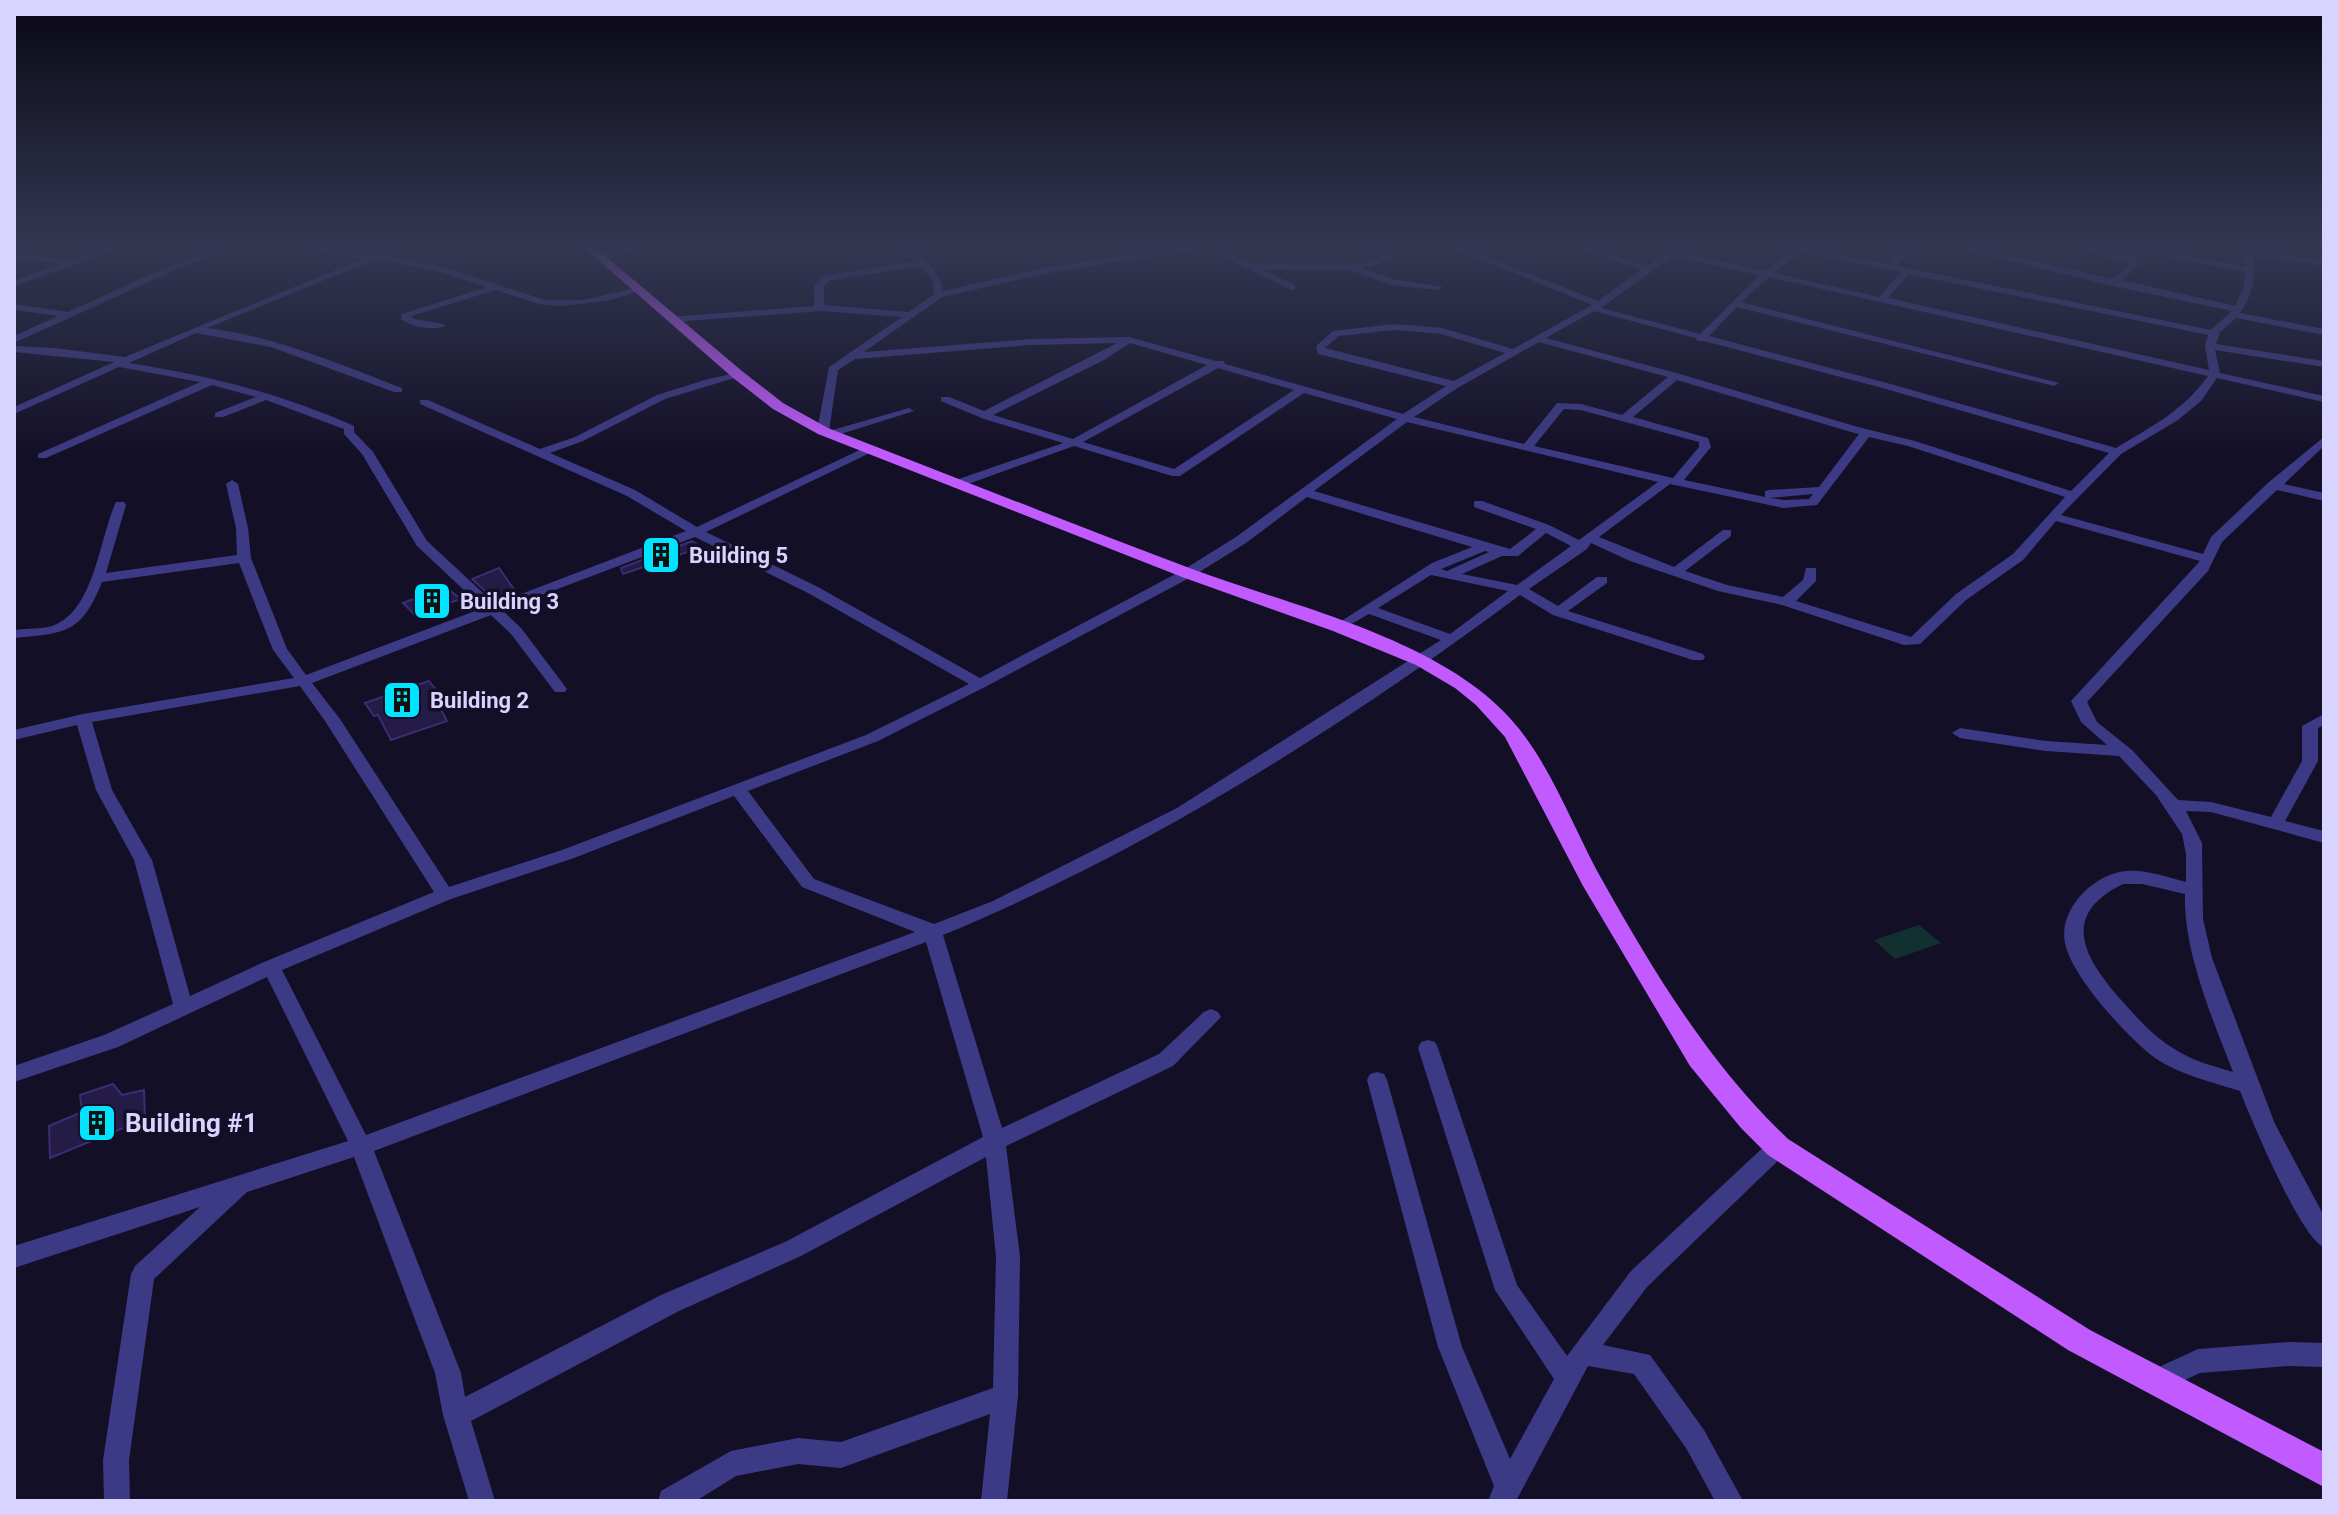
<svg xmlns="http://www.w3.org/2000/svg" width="2338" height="1515" viewBox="0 0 2338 1515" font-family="Roboto,sans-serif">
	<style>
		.green { fill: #12302f }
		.building { fill: #241b47; stroke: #3b2d73; stroke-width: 2 }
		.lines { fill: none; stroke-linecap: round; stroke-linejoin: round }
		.minor { fill: #3d3a85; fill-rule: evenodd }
		.major { fill: #c25bff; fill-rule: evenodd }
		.labels { text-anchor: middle; stroke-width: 7; stroke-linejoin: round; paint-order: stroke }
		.poi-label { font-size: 22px; font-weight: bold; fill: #d9d4ff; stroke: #130f26; text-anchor: start }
		.near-poi-label { font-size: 26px; font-weight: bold; fill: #d9d4ff; stroke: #130f26; text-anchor: start }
	</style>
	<rect width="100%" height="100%" fill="#130f26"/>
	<polygon class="green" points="1919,925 1941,943 1895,959 1874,940"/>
	<g class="building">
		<polygon points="692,541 702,547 623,574 621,568"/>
		<polygon points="499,568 515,591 492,597 472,579"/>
		<polygon points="445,587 461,599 415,615 403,603"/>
		<polygon points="429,681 441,696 435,698 447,721 391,740 378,715 374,716 365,703"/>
		<polygon points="113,1084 122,1095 144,1090 145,1119 50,1158 49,1126 82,1112 80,1095"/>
	</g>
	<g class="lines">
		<g class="minor">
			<polygon points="119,244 131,244 14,286 14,280 61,264 14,259 14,253 72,260"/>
			<polygon points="229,244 241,244 166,274 14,343 14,336 58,316 14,310 14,304 68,312 160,270"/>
			<path d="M283,244H302L370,255L398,244H409L385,255L446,268L545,300H583L639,287L644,290L606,301L560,306L539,304L496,290L411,316L414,319L443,324L445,326C434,331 411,327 401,319L402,314L487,287L441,272L376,259L207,328C275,336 338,364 402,388V392H394L271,347L196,333L129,363C207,375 282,394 354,426V432L373,452L427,541L495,604L686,531L627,496L420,404V400H428L540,449L575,437L657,395L708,379L741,372V376L665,399L583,441L550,453L635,490L697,527L864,448H872V452L706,532L818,587L980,678L1183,570L1236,537L1397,419L1304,393L1180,476H1172L1074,446L957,488L951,484L953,481L1063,443L984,419L941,401V397H949L984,411L1117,343L1030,345L855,359L838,370L829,431L909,408L914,411L831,437L817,431L829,367L902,317L822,311L673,322L670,321V317L814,306V285L824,276L916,261L898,244H907C922,257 940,270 943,291L1048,267L1199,244H1219L1251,264L1354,265L1383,258L1356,244H1367L1395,259L1362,268L1393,279L1443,287L1438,290L1392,285L1350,270L1261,269L1295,285V289L1292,290L1237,264L1212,247L1048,273L942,297L864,352L1030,339L1129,337L1216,361H1224L1225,364L1403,414L1446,386L1318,354L1316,346L1333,331L1394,324L1442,328L1513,349L1592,305L1444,244H1455L1598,301L1641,270L1570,244H1582L1647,266L1678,244H1687L1678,252L1765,271L1801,244H1810L1807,248L1889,264L1907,244H1916L1897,266L2211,330L2232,311L2113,286L1942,244H1957L2113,279L2131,264L2064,244H2078L2127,256L2134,250L2146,247L2246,267L2242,244H2250L2252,251L2324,260V266L2254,256C2257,277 2252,296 2240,313L2324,329V335L2236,318L2220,332L2216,344L2324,361V367L2215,350L2220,373L2324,396V402L2217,378L2201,401L2178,420L2121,454L2061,515L2203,554L2211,537L2269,482L2324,437V446L2284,484L2324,493V501L2277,490L2222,542L2208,571L2087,702L2097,722L2132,750L2178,800L2211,802L2271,817L2302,761V726L2324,714V725L2318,728V761L2285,821L2324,831V843L2211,812L2186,811L2202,843L2203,919L2212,958L2275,1124L2324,1216V1247C2301,1239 2251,1119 2240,1091C2212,1082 2180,1075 2155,1058C2128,1038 2071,976 2065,943C2058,910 2093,874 2126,871C2146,869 2167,877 2186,882V854L2182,834L2156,795L2119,756L2046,751L1960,738L1952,733L1960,728L2046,741L2107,745L2081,722L2071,701L2200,561L2056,521L2023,560L1966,600L1920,644L1904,645L1782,605L1718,591L1630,561L1591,543L1587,549L1529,589L1558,606L1597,577H1607V583L1568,611L1703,654L1705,657L1703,660H1693L1553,615L1520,595C1341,728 1149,850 943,935L1002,1128L1159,1054L1204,1012L1211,1009L1218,1012L1221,1017L1173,1066L1006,1146L1020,1257L1018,1396L1007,1501H981L990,1414L841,1468L798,1464L736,1476L696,1501H658L661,1491L731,1451L798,1438L841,1442L993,1388L996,1257L986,1157L801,1256L679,1311L471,1421L495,1501H469L443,1415L435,1373L354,1157L247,1192L154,1279L129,1460L130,1501H104L103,1460L131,1274L135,1266L200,1207L14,1268V1246L348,1141L267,977L118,1047L14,1082V1066L104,1035L173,1004L134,860L96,790L77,725L14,740V730L83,714L294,678L273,650L239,563L102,582C81,634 66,633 14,638V630C27,628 45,630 57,624C95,606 100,536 116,502H124L126,505L106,573L237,555L236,528L226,484L232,480L238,484L248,528L251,558L287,649L306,675L483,608L417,546L362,454L344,434V429L266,400L223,417H215V413L256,397L212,385L46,458H38V454L200,382L119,367L14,414V407L114,362L14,352V346L55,348L125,357L362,259ZM1801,252L1901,272L1879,297L1774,273ZM2146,253L2246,272L2243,289L2235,306L2121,280L2140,264L2134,259ZM1673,256L1760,275L1700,334L1601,308ZM921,266L932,280L934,294L909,312L824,305V286L830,280ZM1909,274L2208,335L2205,346L2209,370L1888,298ZM1769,277L2208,376C2183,411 2152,426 2116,448L1887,383L1709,336L1737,307L2054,386L2059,383L1741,302ZM1594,311L1696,338L1697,341H1704L1879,387L2109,453L2071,491L1915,441L1858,427L1680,374L1546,338ZM1394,330L1441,334L1505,353L1454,381L1325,348L1339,336ZM1539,342L1668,377L1622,415L1581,404L1557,403L1524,444L1414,417L1459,387ZM1130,343L1207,365L1073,439L993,415L1104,360ZM1218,368L1294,390L1174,469L1083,442ZM1677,380L1851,432L1859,434L1819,487L1769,490L1765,491V497L1684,480L1711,447L1708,438L1633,417ZM1564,409L1581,410L1699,442V447L1673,478L1534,446ZM1407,422L1658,482L1579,540L1549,525L1482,501H1474V507L1536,529L1510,549L1314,491ZM1869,437L1908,446L2065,497L2013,554L1956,594L1911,637L1796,601L1816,581V568H1806L1803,580L1783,597L1727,585L1685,571L1731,536V530H1723L1674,567L1599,537L1670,484L1783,508L1817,505ZM1813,494L1809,499L1783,500L1770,498ZM1307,497L1472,547L1432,563L1332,627L1339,631L1369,614L1441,640L1177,808L993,901L934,924L814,879L748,791L878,741L985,687L1193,576L1246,543ZM1546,533L1571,546L1517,585L1462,574L1502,556H1518ZM695,537L808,593L969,684L866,735L562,850L449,887L340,719L312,683L491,615L511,634L555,692H565L567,689L521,628L502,610ZM1485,551L1489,552L1447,571L1441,569ZM1431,575L1508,591L1450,634L1378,608ZM300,686L325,721L434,892L264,962L190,996L152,860L112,790L92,722ZM734,796L802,887L915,932L366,1135L282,970L451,899L574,858ZM2123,884H2142L2185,894C2183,950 2213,1020 2233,1072C2213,1066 2193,1061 2176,1050C2155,1038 2138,1019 2122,1001C2085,959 2058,916 2123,884ZM926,942L983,1137L785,1242L661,1295L465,1397L461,1373L374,1151Z"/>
			<polygon points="636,244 649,244 600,260 596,257"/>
			<polygon points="1428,1040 1435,1042 1438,1048 1517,1285 1567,1356 1631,1271 1770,1141 1778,1138 1786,1141 1789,1147 1786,1153 1647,1287 1603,1345 1650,1355 1704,1430 1743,1501 1715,1501 1686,1448 1634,1374 1588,1366 1516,1501 1488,1501 1494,1486 1438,1347 1367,1080 1370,1074 1377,1072 1384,1074 1387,1080 1462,1347 1510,1459 1554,1379 1495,1290 1418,1048 1421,1042"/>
			<polygon points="2289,1342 2324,1343 2324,1367 2289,1366 2200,1373 2155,1394 2146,1391 2142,1382 2146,1373 2198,1349"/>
		</g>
		<path class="major" d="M580,244H591L742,371L783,403L828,428C949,475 1070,523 1192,569C1296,608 1450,640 1520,730C1556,776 1576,835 1605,885C1656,976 1712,1067 1788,1139L2090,1330L2324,1452V1487L2068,1350L1768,1155L1741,1128L1690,1066L1583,886L1505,737L1476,705L1455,688L1416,665L1333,631L1182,577L818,434L773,409L732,377Z"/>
	</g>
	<linearGradient id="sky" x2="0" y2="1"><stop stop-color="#0a0815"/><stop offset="0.54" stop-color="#333752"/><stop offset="1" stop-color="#333752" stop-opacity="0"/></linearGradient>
	<rect width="2338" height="456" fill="url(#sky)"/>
	<defs>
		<g id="building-square" transform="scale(2)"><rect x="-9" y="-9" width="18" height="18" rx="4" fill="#00e5ff" stroke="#130f26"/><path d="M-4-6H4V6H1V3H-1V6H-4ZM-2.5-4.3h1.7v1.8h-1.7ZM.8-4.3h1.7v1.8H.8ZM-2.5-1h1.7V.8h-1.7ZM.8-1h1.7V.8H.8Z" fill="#111"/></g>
	</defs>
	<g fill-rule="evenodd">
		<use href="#building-square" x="661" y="555"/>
		<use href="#building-square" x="432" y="601"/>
		<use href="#building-square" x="402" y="700"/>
		<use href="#building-square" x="97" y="1123"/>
	</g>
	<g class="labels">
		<g class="poi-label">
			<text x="689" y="563">Building 5</text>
			<text x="460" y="609">Building 3</text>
			<text x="430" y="708">Building 2</text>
		</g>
		<g class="near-poi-label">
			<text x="125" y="1132">Building #1</text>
		</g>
	</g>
	<rect width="2338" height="1515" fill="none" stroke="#d9d4ff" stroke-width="32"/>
</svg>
